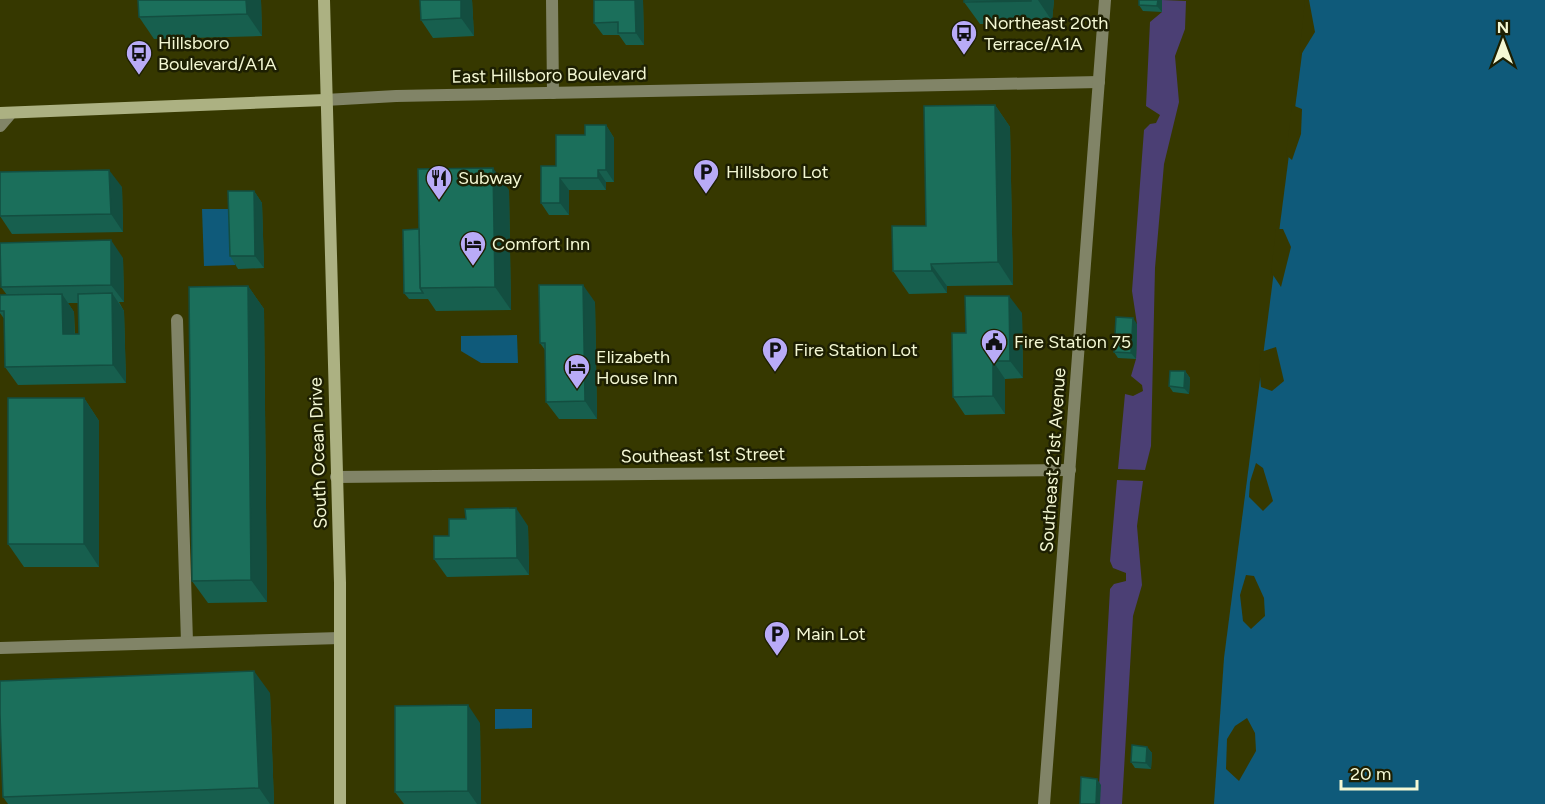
<svg xmlns="http://www.w3.org/2000/svg" width="1545" height="804" viewBox="0 0 1545 804" font-family="Figtree,sans-serif">
	<style>
		.green { fill: #4b3f74 }
		.water { fill: #0f5a7a }
		.pier { fill: #363800 }
		.lines { fill: none; stroke-linecap: round; stroke-linejoin: round }
		.service { stroke: #818467; stroke-width: 12 }
		.minor { stroke: #818467; stroke-width: 12 }
		.secondary { stroke: #acb182; stroke-width: 12 }
		.wall { fill: #175f4e; fill-rule: evenodd }
		.shaded-wall { fill: #134e40 }
		.building { fill: #1b6f5b; stroke: #134e40; stroke-width: 1.5 }
		.labels { text-anchor: middle; stroke-width: 5; stroke-linejoin: round; paint-order: stroke }
		.poi-label { font-size: 18px; fill: #f4f8d4; stroke: #1d1f02; text-anchor: start }
		.street-label { font-size: 18px; fill: #f4f8d4; stroke: #1d1f02 }
	</style>
	<rect width="100%" height="100%" fill="#363800"/>
	<g class="green">
		<polygon points="1162,0 1186,1 1185,29 1175,56 1179,102 1164,164 1155,268 1151,446 1145,470 1118,469 1125,394 1133,396 1143,391 1142,385 1131,376 1136,359 1137,324 1132,291 1144,130 1150,124 1156,123 1160,115 1146,106 1150,22 1162,12"/>
		<polygon points="1117,480 1143,481 1137,526 1142,585 1133,616 1122,804 1098,804 1110,589 1114,584 1126,581 1126,573 1113,568 1110,561"/>
	</g>
	<g class="water">
		<polygon points="1309,0 1545,0 1545,804 1214,804 1224,658"/>
		<polygon points="202,209 234,209 235,265 204,266"/>
		<polygon points="517,335 518,363 481,363 461,351 461,336"/>
		<polygon points="495,709 532,709 532,728 495,729"/>
	</g>
	<g class="pier">
		<polygon points="1305,0 1309,0 1315,32 1299,58"/>
		<polygon points="1292,105 1302,109 1301,134 1292,160 1286,155"/>
		<polygon points="1276,229 1283,229 1291,247 1281,287 1271,272"/>
		<polygon points="1276,347 1284,381 1272,391 1261,387 1259,366 1261,352"/>
		<polygon points="1256,463 1263,468 1273,501 1263,511 1249,497 1250,482"/>
		<polygon points="1246,575 1254,576 1264,598 1265,616 1251,629 1243,621 1240,595"/>
		<polygon points="1247,718 1255,733 1256,751 1239,781 1226,769 1227,739 1235,726"/>
	</g>
	<g class="lines">
		<g class="service">
			<polyline points="552,0 553,93"/>
			<polyline points="177,320 187,642"/>
			<polyline points="0,648 340,638"/>
		</g>
		<g class="minor">
			<polyline points="325,100 396,96 1099,82"/>
			<polyline points="0,126 11,113"/>
			<polyline points="336,477 1070,470"/>
			<polyline points="1044,804 1105,0"/>
		</g>
		<g class="secondary">
			<polyline points="324,0 340,583 340,804"/>
			<polyline points="0,113 325,100"/>
		</g>
	</g>
	<g class="wall">
		<polygon points="138,0 261,0 262,36 154,39 139,17"/>
		<polygon points="472,0 474,36 433,38 421,20"/>
		<polygon points="594,0 643,0 644,45 626,45 619,35 603,35 594,23"/>
		<polygon points="964,0 1054,0 1052,21 1045,21 1047,23 980,24 964,2"/>
		<polygon points="1139,0 1162,0 1162,12 1143,11 1139,5"/>
		<polygon points="995,105 1010,127 1013,285 947,286 947,293 909,294 893,271 926,226"/>
		<polygon points="606,125 614,138 614,182 606,182 606,190 569,190 569,215 549,215 541,203 556,166 585,135"/>
		<polygon points="122,187 123,232 12,234 0,216"/>
		<polygon points="509,190 511,310 436,311 428,299 409,299 404,293 419,229"/>
		<polygon points="254,191 262,203 264,268 238,269 230,256"/>
		<path d="M123,258L124,302H119L124,311L126,383L18,385L5,367V320L0,313V295H7L1,287ZM68,303H79V334H75L74,312Z"/>
		<polygon points="248,286 264,309 267,602 208,603 192,581"/>
		<polygon points="595,302 597,419 559,419 546,402 545,350 540,343"/>
		<polygon points="1022,313 1023,378 1005,379 1005,414 965,415 953,397 966,333"/>
		<polygon points="1137,324 1136,359 1118,358 1114,352"/>
		<polygon points="1185,371 1190,378 1189,394 1173,392 1169,386"/>
		<polygon points="84,398 99,421 99,567 24,567 8,544"/>
		<polygon points="466,519 528,526 529,575 447,577 434,559 449,536"/>
		<polygon points="270,693 274,804 8,804 3,797"/>
		<polygon points="480,723 481,804 404,804 395,792"/>
		<polygon points="1147,747 1152,753 1151,769 1135,768 1131,762"/>
	</g>
	<g class="shaded-wall">
		<polygon points="246,0 261,0 262,36 247,14"/>
		<polygon points="461,0 472,0 474,36 461,18"/>
		<polygon points="635,0 643,0 644,45 636,33"/>
		<polygon points="1038,0 1054,0 1052,21"/>
		<polygon points="1158,0 1162,0 1162,12 1157,6"/>
		<polygon points="995,105 1010,127 1013,285 998,262"/>
		<polygon points="606,125 614,138 614,182 606,170"/>
		<polygon points="493,168 509,190 511,310 495,287"/>
		<polygon points="109,170 122,187 123,232 111,214"/>
		<polygon points="598,170 606,182 606,190 598,178"/>
		<polygon points="560,178 569,190 569,215 560,203"/>
		<polygon points="254,191 262,203 264,268 255,256"/>
		<polygon points="111,240 123,258 124,302 111,285"/>
		<polygon points="931,264 947,286 947,293 932,271"/>
		<polygon points="583,285 595,302 597,419 585,401"/>
		<polygon points="248,286 264,309 267,602 251,580"/>
		<polygon points="112,293 124,311 126,383 113,365"/>
		<polygon points="62,294 74,312 75,352 63,334"/>
		<polygon points="1009,296 1022,313 1023,378 1010,361"/>
		<polygon points="1133,318 1137,324 1136,359 1131,353"/>
		<polygon points="993,361 1005,379 1005,414 993,396"/>
		<polygon points="1185,371 1190,378 1189,394 1184,388"/>
		<polygon points="84,398 99,421 99,567 84,544"/>
		<polygon points="516,508 528,526 529,575 517,558"/>
		<polygon points="254,671 270,693 274,804 270,804 259,788"/>
		<polygon points="468,705 480,723 481,804 477,804 468,791"/>
		<polygon points="1147,747 1152,753 1151,769 1146,763"/>
		<polygon points="1097,779 1101,785 1100,804 1096,804"/>
	</g>
	<g class="building">
		<polygon points="138,0 246,0 247,14 139,17"/>
		<polygon points="420,0 461,0 461,18 421,20"/>
		<polygon points="594,0 635,0 636,33 618,33 618,22 594,23"/>
		<polygon points="964,0 1031,0 1031,1 964,2"/>
		<polygon points="1139,0 1158,0 1157,6 1139,5"/>
		<polygon points="995,105 998,262 931,264 932,271 893,271 892,226 926,226 924,106"/>
		<polygon points="585,125 606,125 606,170 598,170 598,178 560,178 560,203 541,203 541,166 556,166 556,135 585,135"/>
		<polygon points="493,168 495,287 420,288 418,169"/>
		<polygon points="109,170 111,214 0,216 0,172"/>
		<polygon points="228,191 254,191 255,256 230,256"/>
		<polygon points="419,229 420,288 423,293 404,293 403,230"/>
		<polygon points="111,240 111,285 1,287 0,243"/>
		<polygon points="539,285 583,285 585,401 546,402 545,343 540,343"/>
		<polygon points="248,286 251,580 192,581 189,287"/>
		<polygon points="112,293 113,365 5,367 4,311 0,311 0,295 62,294 63,334 79,334 78,294"/>
		<polygon points="965,296 1009,296 1010,361 993,361 993,396 953,397 952,333 966,333"/>
		<polygon points="1116,317 1133,318 1131,353 1114,352"/>
		<polygon points="1170,371 1185,371 1184,388 1169,386"/>
		<rect x="8" y="398" width="76" height="146"/>
		<polygon points="516,508 517,558 434,559 434,536 449,536 449,519 466,519 465,509"/>
		<polygon points="254,671 259,788 3,797 0,714 0,681"/>
		<polygon points="468,705 468,791 395,792 395,706"/>
		<polygon points="1132,745 1147,747 1146,763 1131,762"/>
		<polygon points="1081,777 1097,779 1096,804 1080,804"/>
	</g>
	<defs>
		<g id="bus-pin" transform="scale(1.35)"><path d="M0 17L-7.5 6A9.5 9.5 0 1 1 7.5 6Z" fill="#b9abf7" stroke="#1d1f02"/><path d="M-5-6H5V4H4V6H2V4H-2V6H-4V4H-5ZM-3.5-4V0h7V-4ZM-3.5 1.2v1.5H-2V1.2ZM2 1.2v1.5H3.5V1.2Z" fill="#111"/></g>
		<g id="parking-pin" transform="scale(1.35)"><path d="M0 17L-7.5 6A9.5 9.5 0 1 1 7.5 6Z" fill="#b9abf7" stroke="#1d1f02"/><path d="M-3.5-5.5H1a3.5 3.5 0 0 1 0 7H-1V5.5H-3.5ZM-1-3.4V-.6H.8a1.4 1.4 0 0 0 0-2.8Z" fill="#111"/></g>
		<g id="restaurant-pin" transform="scale(1.35)"><path d="M0 17L-7.5 6A9.5 9.5 0 1 1 7.5 6Z" fill="#b9abf7" stroke="#1d1f02"/><path d="M-5-6h1v4h1v-4h1v4h1v-4h1v5L-1.5 .5V6h-2V.5L-5-1ZM5-6V6H3V1.5H1.5Q1.5-4 5-6Z" fill="#111"/></g>
		<g id="hotel-pin" transform="scale(1.35)"><path d="M0 17L-7.5 6A9.5 9.5 0 1 1 7.5 6Z" fill="#b9abf7" stroke="#1d1f02"/><path d="M-6-4.5h1.5V1H6V5H4.5V3h-9V5H-6ZM-4 0a1.8 1.8 0 1 1 3.6 0ZM.5 0V-2.5h3Q6-2.5 6 0Z" fill="#111"/></g>
		<g id="civic-pin" transform="scale(1.35)"><path d="M0 17L-7.5 6A9.5 9.5 0 1 1 7.5 6Z" fill="#b9abf7" stroke="#1d1f02"/><path d="M-.6-6.5H3V-4.5H.6V-3L4-1V1h2V6H-6V1h2V-1L-.6-3ZM-1.2 2.5V6h2.4V2.5Z" fill="#111"/></g>
	</defs>
	<g fill-rule="evenodd">
		<use href="#bus-pin" x="964" y="33"/>
		<use href="#bus-pin" x="139" y="53"/>
		<use href="#parking-pin" x="706" y="172"/>
		<use href="#restaurant-pin" x="439" y="178"/>
		<use href="#hotel-pin" x="473" y="244"/>
		<use href="#civic-pin" x="994" y="342"/>
		<use href="#parking-pin" x="775" y="350"/>
		<use href="#hotel-pin" x="577" y="367"/>
		<use href="#parking-pin" x="777" y="634"/>
	</g>
	<g class="labels">
		<g class="poi-label">
			<text x="984" y="29">Northeast 20th<tspan x="984" dy="21">Terrace/A1A</tspan></text>
			<text x="158" y="49">Hillsboro<tspan x="158" dy="21">Boulevard/A1A</tspan></text>
			<text x="726" y="178">Hillsboro Lot</text>
			<text x="458" y="184">Subway</text>
			<text x="492" y="250">Comfort Inn</text>
			<text x="1014" y="348">Fire Station 75</text>
			<text x="794" y="356">Fire Station Lot</text>
			<text x="596" y="363">Elizabeth<tspan x="596" dy="21">House Inn</tspan></text>
			<text x="796" y="640">Main Lot</text>
		</g>
		<g class="street-label">
			<text transform="translate(549 75) rotate(-1)" y="6">East Hillsboro Boulevard</text>
			<text transform="translate(318 453) rotate(-92)" y="6">South Ocean Drive</text>
			<text transform="translate(703 455) rotate(-1)" y="6">Southeast 1st Street</text>
			<text transform="translate(1053 460) rotate(-86)" y="6">Southeast 21st Avenue</text>
		</g>
	</g>
	<g transform="translate(1503 42)" stroke="#1d1f02" stroke-width="4.5" paint-order="stroke">
	<path d="M0-4.5L10 22L0 15L-10 22Z" fill="#f4f8d4"/>
	<text y="-9" font-size="16" font-weight="bold" text-anchor="middle" fill="#f4f8d4">N</text>
	</g>
	<path d="M1341 780v9h76v-9" fill="none" stroke="#f4f8d4" stroke-width="3"/>
	<text x="1350" y="780" font-size="18" fill="#f4f8d4" stroke="#1d1f02" stroke-width="4.5" paint-order="stroke">20 m</text>
</svg>
